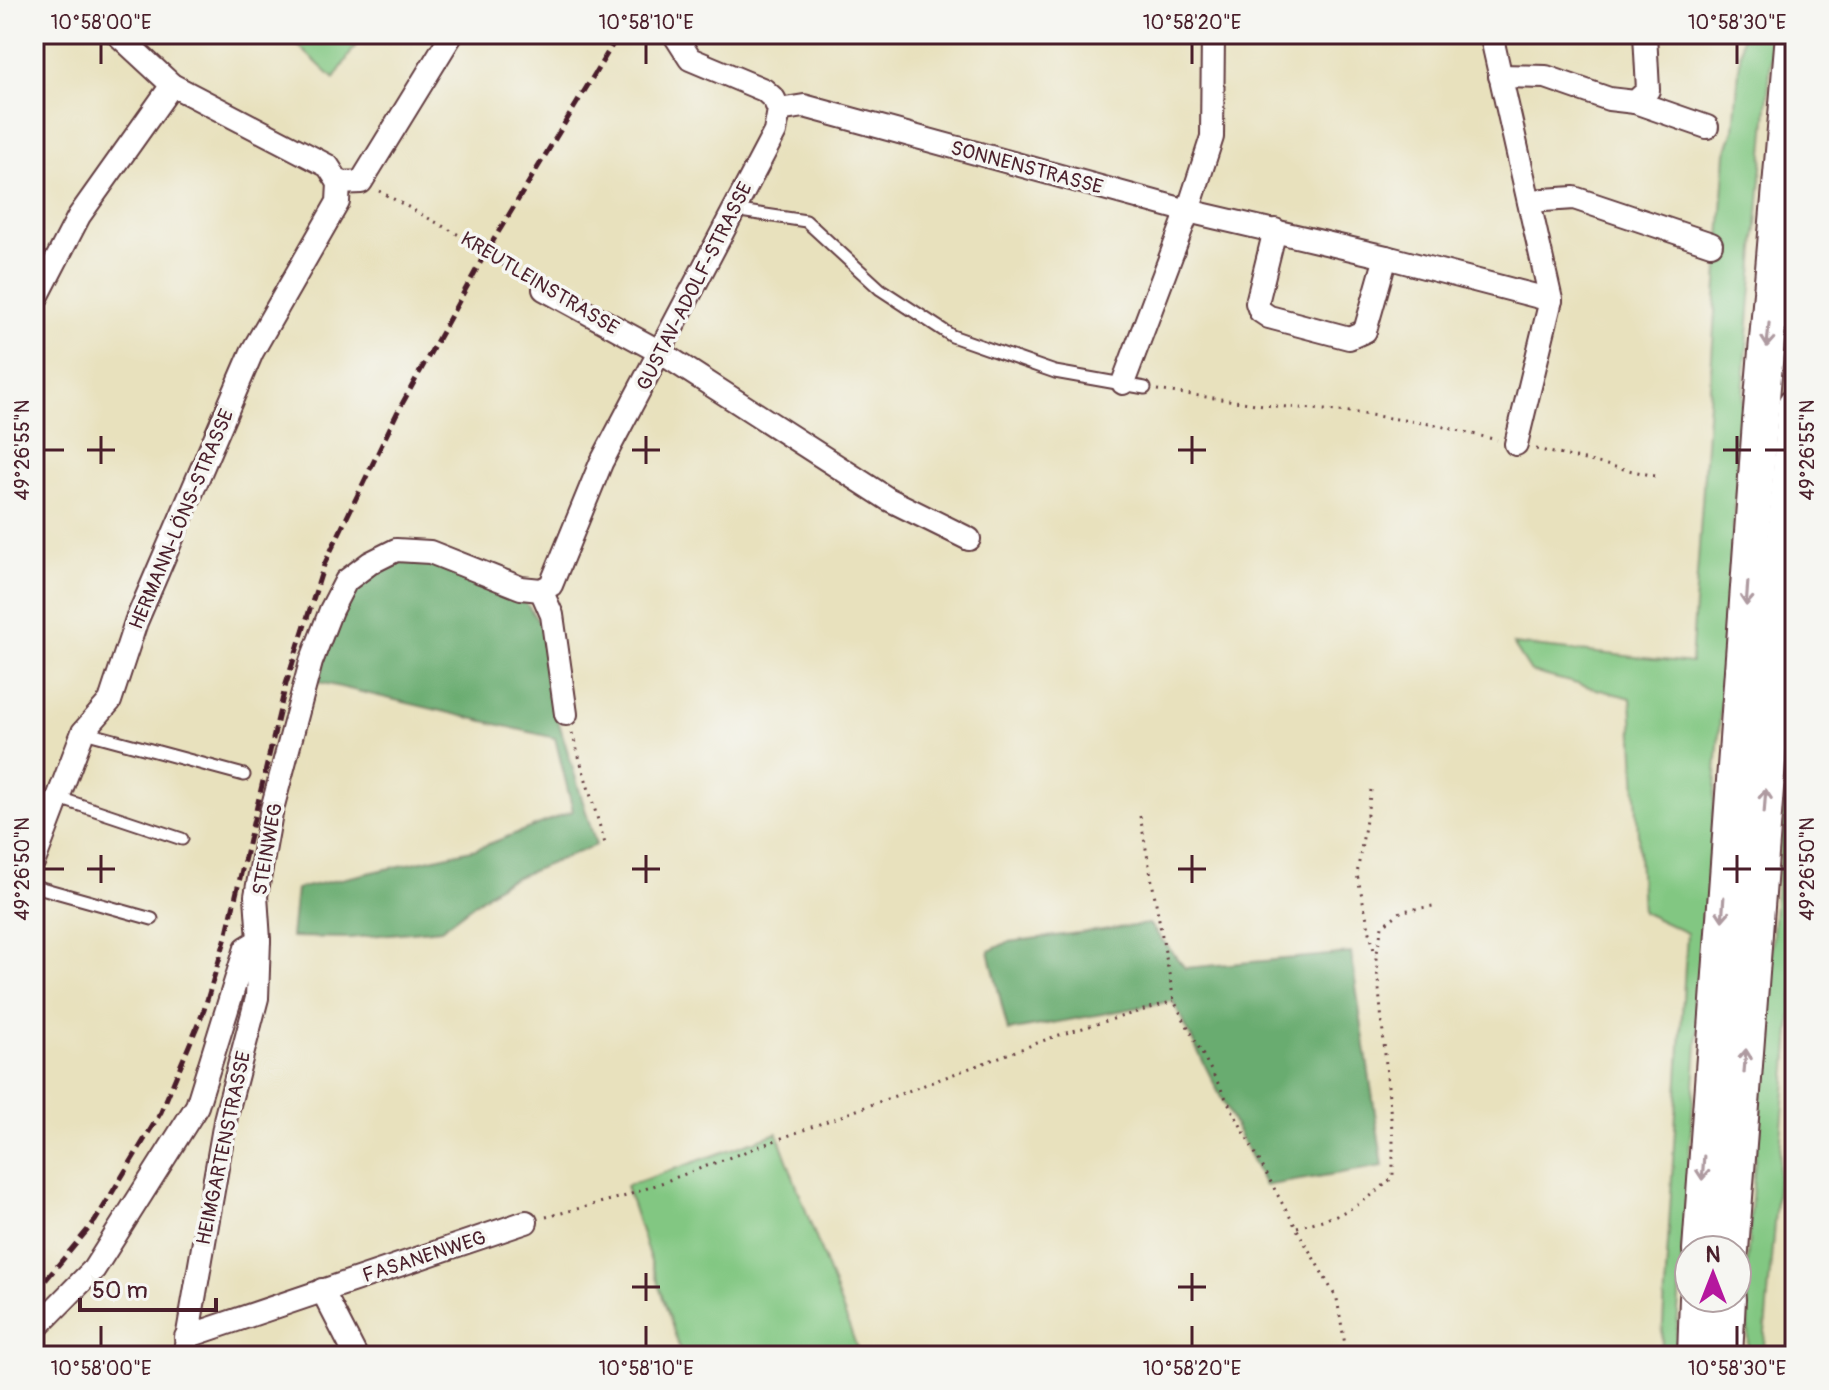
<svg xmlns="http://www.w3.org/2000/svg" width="1829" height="1390" viewBox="0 0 1829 1390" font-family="Pangolin,sans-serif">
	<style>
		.green { fill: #82c782; stroke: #667356; stroke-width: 2 }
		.forest { fill: #69ac70; stroke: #5a664e; stroke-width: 2 }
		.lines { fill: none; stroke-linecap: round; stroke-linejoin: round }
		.service-casing { stroke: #623c41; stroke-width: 15 }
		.minor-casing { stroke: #623c41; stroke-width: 26 }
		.primary-casing { stroke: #623c41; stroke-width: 38 }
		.path { stroke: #623c41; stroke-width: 3; stroke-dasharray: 2 6; stroke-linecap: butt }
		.service { stroke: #fff; stroke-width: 11 }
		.minor { stroke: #fff; stroke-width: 22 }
		.primary { stroke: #fff; stroke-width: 34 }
		.rail { stroke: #4a1f2b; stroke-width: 5; stroke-dasharray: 12 6; stroke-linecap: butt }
		.oneway { stroke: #ae9aa0 }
		.ticks { fill: none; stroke: #4a1f2b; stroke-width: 3 }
		.labels { text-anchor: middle; stroke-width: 7; stroke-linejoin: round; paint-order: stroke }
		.street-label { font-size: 20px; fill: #4a1f2b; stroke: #f6f6f2 }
		.neatline { fill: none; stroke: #4a1f2b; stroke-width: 3 }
		.ticks-label { font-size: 20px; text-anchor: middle; fill: #4a1f2b }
	</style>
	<rect width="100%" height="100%" fill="#f6f6f2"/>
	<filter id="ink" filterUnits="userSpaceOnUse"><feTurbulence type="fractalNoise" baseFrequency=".0125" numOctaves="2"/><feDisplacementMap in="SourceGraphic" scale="16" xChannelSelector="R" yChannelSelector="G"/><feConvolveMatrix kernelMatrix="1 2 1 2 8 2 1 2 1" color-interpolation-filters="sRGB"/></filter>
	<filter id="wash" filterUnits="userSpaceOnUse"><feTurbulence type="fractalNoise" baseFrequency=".006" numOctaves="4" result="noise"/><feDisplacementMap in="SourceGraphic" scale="32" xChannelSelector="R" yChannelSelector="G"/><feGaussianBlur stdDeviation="1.8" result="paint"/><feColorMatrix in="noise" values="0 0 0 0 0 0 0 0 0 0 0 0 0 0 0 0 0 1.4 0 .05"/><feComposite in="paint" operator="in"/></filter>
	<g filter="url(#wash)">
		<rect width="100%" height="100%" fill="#e8e1bd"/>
		<g class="green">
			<polygon points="286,34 363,34 334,79"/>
			<polygon points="1742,34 1773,34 1742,406 1675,1356 1661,1356 1687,933 1642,912 1631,698 1531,672 1513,644 1691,663 1726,153 1734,129"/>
			<polygon points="1795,654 1795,972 1763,1356 1748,1356 1747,1261"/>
			<polygon points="777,1133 860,1356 682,1356 626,1186"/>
		</g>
		<g class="forest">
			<polygon points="396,559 427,561 522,597 544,630 556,713 596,845 502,883 441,929 349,938 291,937 296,889 476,849 573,811 555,738 319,682 329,644 354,588"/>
			<polygon points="1149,924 1185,968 1351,953 1383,1166 1265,1186 1173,1001 1008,1031 989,951 1008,942"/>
		</g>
	</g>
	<g filter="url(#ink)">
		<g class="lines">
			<g class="service-casing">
				<g id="service">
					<polyline points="733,210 806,221 880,289 952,336 1055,372 1145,388"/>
					<polyline points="84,732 244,775"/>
					<polyline points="59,798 182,839"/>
					<polyline points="34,886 152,919"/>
				</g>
			</g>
			<g class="minor-casing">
				<g id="minor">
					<polyline points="117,34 172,85 328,166 339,183 361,182 452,34"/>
					<polyline points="1491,34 1551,300 1516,444"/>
					<polyline points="1500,76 1546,77 1609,99 1635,102 1648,90 1645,34"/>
					<polyline points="1635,102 1707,127"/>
					<polyline points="779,110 804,106 1188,211 1386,257 1551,300"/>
					<polyline points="1529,201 1574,198 1711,244"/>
					<polyline points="1275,230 1257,303 1260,311 1269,317 1349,338 1365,331 1386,257"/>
					<polyline points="544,289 660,352 888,499 969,539"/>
					<polyline points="34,303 79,216 172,85"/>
					<polyline points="1123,383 1188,211 1212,137 1213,34"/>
					<polyline points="541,590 552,615 566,714"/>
					<polyline points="34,861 83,732 110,701 136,622 252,352 338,202 339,183"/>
					<polyline points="322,1290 356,1356"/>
					<polyline points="34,1330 94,1269 197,1106 246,948 259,940 256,896 271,813 311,662 331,610 346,581 370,563 396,550 430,552 521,588 541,590 551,585 601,463 775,132 779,110 774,99 764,90 690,59 674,34"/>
					<polyline points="186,1337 526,1222"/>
					<polyline points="184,1356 226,1116 257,998 259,940"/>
				</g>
			</g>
			<g class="primary-casing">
				<g id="primary">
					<polyline points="1700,1250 1760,422 1793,34"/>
					<polyline points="1731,1250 1795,405"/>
					<polyline points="1695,1356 1697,1298"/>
					<polyline points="1725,1356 1728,1298"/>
				</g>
			</g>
			<g class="path">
				<polyline points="379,191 479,246 485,254 526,279"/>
				<polyline points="1157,390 1263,405 1350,412 1436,425 1497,440"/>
				<polyline points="1536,449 1655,476"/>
				<polyline points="572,733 606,847"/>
				<polyline points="1371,790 1357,874 1375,955"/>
				<polyline points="1140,816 1174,1001 1282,1203 1337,1299 1347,1356"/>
				<polyline points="546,1217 626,1196 1056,1036 1174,1001"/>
				<path d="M1297,1227C1340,1216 1360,1208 1393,1177V1140L1376,958L1382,926L1402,911L1433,906"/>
			</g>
			<use href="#service" class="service"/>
			<use href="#minor" class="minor"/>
			<use href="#primary" class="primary"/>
			<polyline class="rail" points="34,1294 95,1221 161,1112 204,1010 226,937 286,684 324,565 397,413 485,254 619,34"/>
		</g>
		<defs><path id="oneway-shaft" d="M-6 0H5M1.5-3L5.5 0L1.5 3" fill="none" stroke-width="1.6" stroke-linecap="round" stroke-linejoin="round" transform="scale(2)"/></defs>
		<g class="oneway">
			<use href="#oneway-shaft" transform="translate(1768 335) rotate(95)"/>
			<use href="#oneway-shaft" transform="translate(1747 594) rotate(94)"/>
			<use href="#oneway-shaft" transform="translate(1765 801) rotate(-86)"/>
			<use href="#oneway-shaft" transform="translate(1723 909) rotate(94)"/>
			<use href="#oneway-shaft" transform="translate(1745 1061) rotate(-85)"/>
			<use href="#oneway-shaft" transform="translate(1703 1168) rotate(94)"/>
		</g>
	</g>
	<path class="ticks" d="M101,44V64M646,44V64M1192,44V64M1737,44V64M101,436V464M646,436V464M1192,436V464M1737,436V464M44,450H64M87,450H115M632,450H660M1178,450H1206M1723,450H1751M1765,450H1785M101,855V883M646,855V883M1192,855V883M1737,855V883M44,869H64M87,869H115M632,869H660M1178,869H1206M1723,869H1751M1765,869H1785M646,1273V1301M1192,1273V1301M632,1287H660M1178,1287H1206M101,1326V1346M646,1326V1346M1192,1326V1346M1737,1326V1346"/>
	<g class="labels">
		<g class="street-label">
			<text transform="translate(1027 167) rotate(15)" y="7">SONNENSTRASSE</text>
			<text transform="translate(540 283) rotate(31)" y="7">KREUTLEINSTRASSE</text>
			<text transform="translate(694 286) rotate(-63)" y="7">GUSTAV-ADOLF-STRASSE</text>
			<text transform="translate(181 519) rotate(-67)" y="7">HERMANN-LÖNS-STRASSE</text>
			<text transform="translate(267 849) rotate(-80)" y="7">STEINWEG</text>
			<text transform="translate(223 1148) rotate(-78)" y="7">HEIMGARTENSTRASSE</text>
			<text transform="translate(424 1256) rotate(-18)" y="7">FASANENWEG</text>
		</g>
	</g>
	<rect width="1829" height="1390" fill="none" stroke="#f6f6f2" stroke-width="88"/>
	<g transform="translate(1713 1274)"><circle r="38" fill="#f6f6f2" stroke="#b1a0a2" stroke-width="2"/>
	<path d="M0-6L14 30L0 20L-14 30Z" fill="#b5179e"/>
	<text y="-12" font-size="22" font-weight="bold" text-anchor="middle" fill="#4a1f2b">N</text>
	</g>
	<path d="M80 1298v12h136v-12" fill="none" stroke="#4a1f2b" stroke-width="4"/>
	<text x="92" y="1298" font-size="24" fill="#4a1f2b" stroke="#f6f6f2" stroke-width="6" paint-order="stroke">50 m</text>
	<rect x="44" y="44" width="1741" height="1302" class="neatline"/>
	<g class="ticks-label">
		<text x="101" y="29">10°58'00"E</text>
		<text x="646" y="29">10°58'10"E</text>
		<text x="1192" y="29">10°58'20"E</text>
		<text x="1737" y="29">10°58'30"E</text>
		<text transform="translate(22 450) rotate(-90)" y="7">49°26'55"N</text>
		<text transform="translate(1807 450) rotate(-90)" y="7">49°26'55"N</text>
		<text transform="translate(22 869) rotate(-90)" y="7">49°26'50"N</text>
		<text transform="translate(1807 869) rotate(-90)" y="7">49°26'50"N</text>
		<text x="101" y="1375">10°58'00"E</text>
		<text x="646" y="1375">10°58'10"E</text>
		<text x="1192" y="1375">10°58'20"E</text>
		<text x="1737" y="1375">10°58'30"E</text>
	</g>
</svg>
